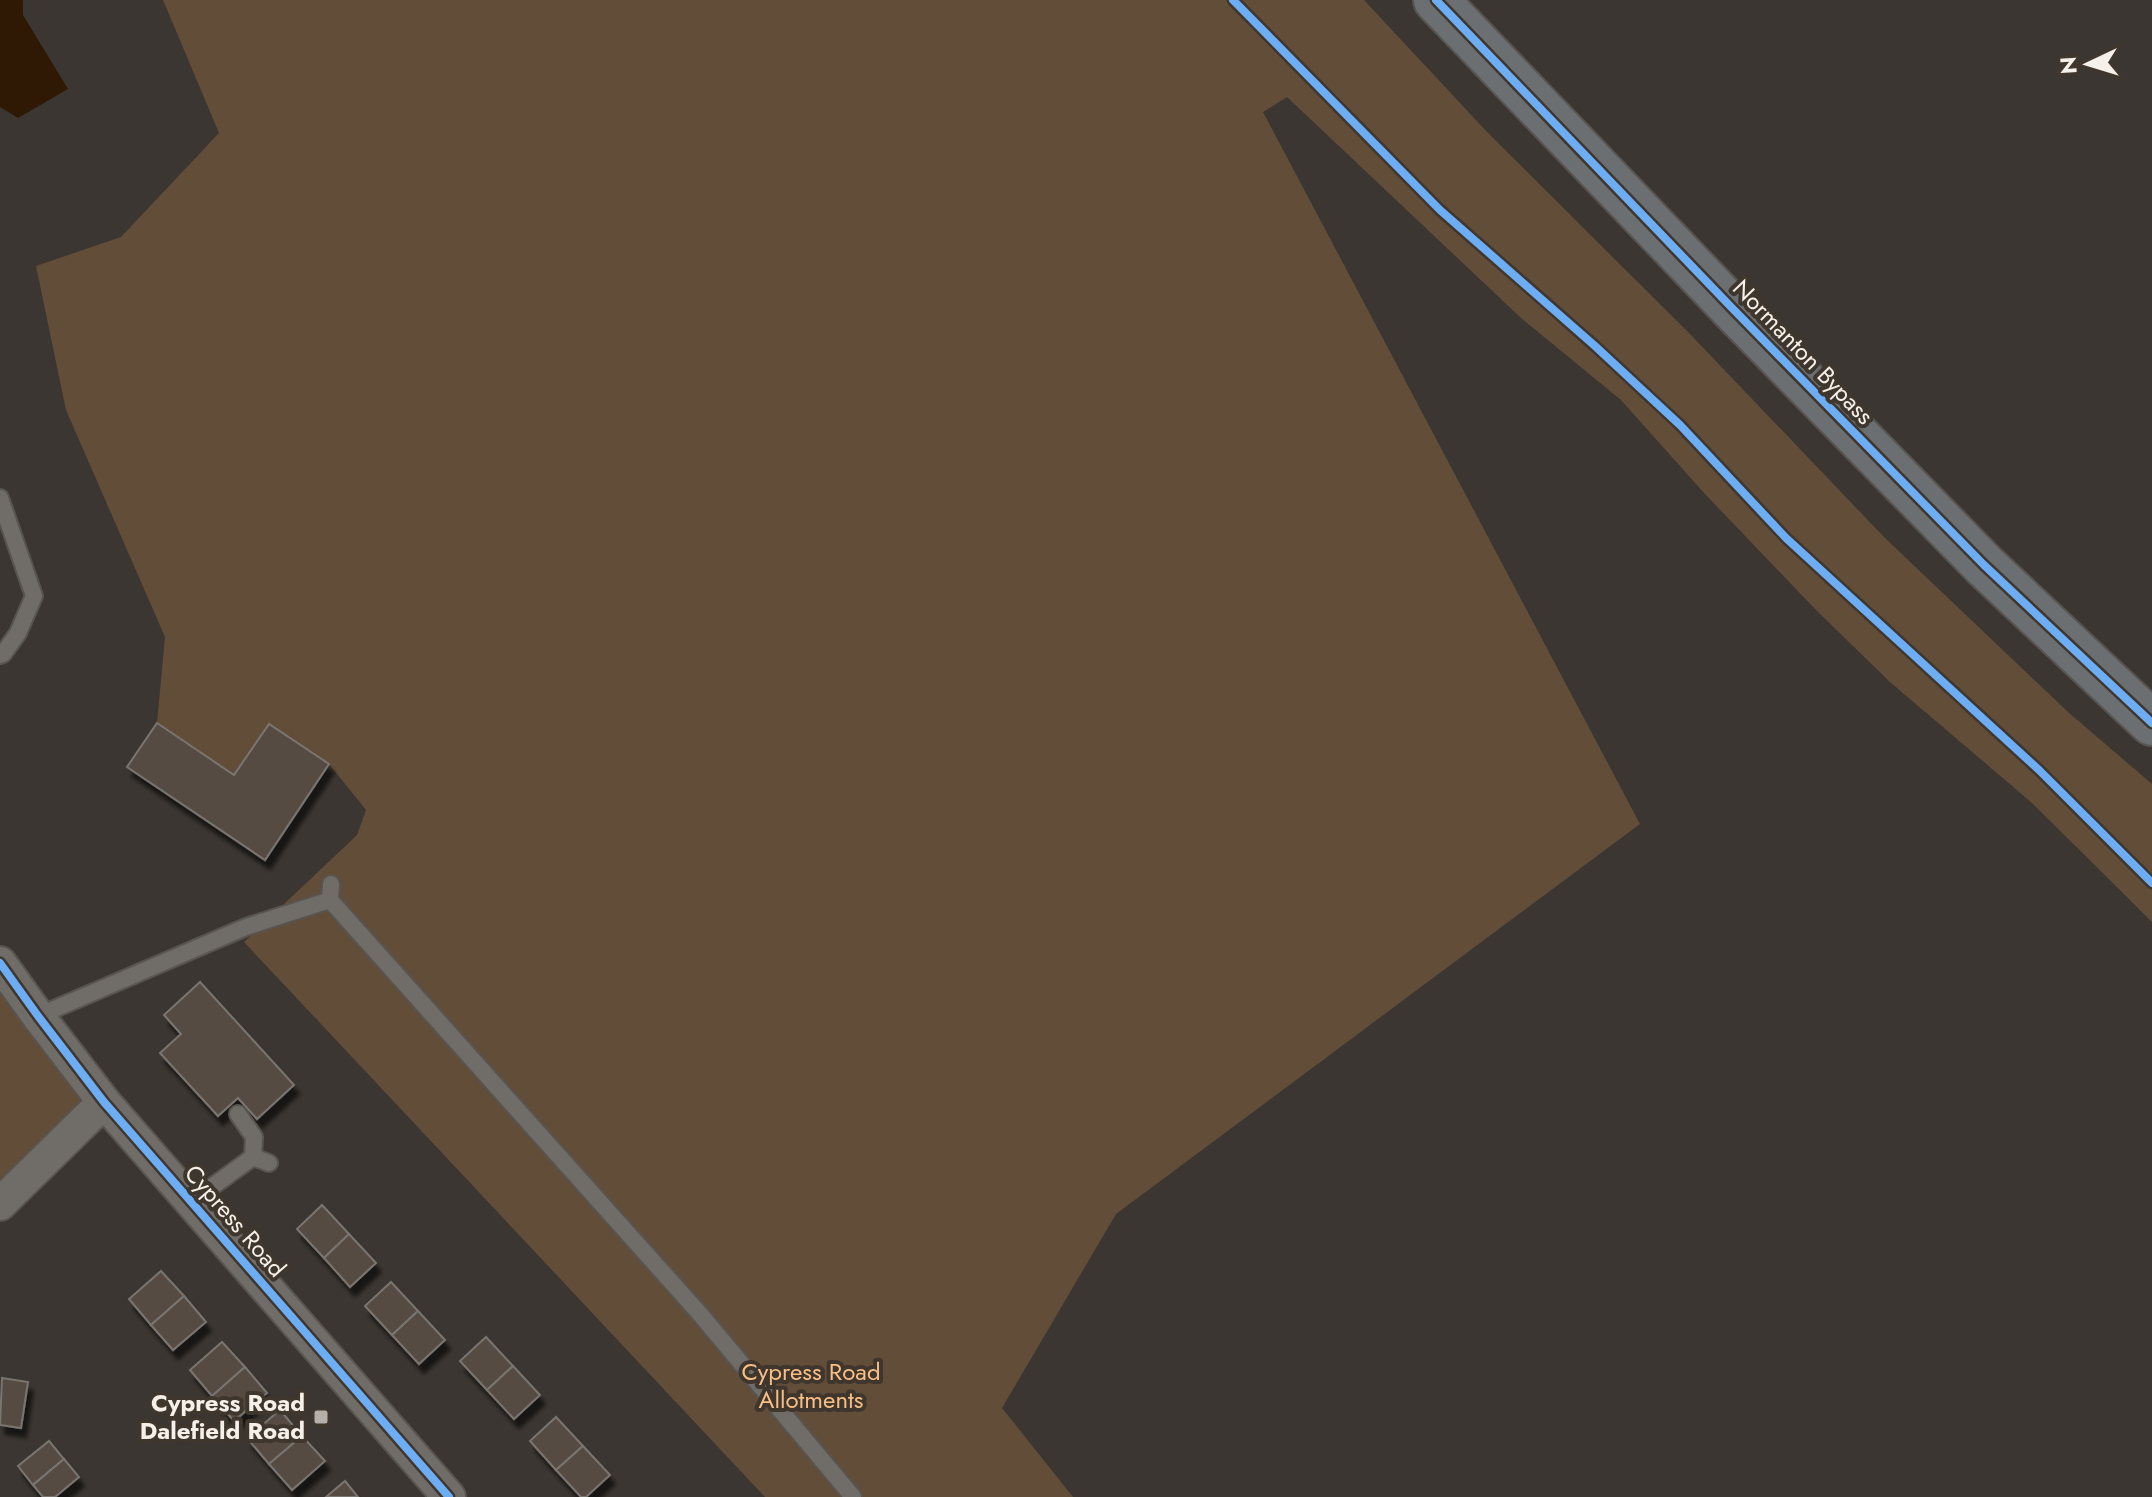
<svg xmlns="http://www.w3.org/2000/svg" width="2152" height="1497" viewBox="0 0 2152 1497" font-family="Jost,sans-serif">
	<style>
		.green { fill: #624d39 }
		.water { fill: #2f1904 }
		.building { fill: #554c43; stroke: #797470; stroke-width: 2; filter: url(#shadow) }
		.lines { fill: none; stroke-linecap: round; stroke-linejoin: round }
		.service-casing { stroke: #585450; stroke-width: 20 }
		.minor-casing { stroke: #585450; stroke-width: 36 }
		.primary-casing { stroke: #585450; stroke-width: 48 }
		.service { stroke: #706c68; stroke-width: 16 }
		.minor { stroke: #706c68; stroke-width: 32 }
		.primary { stroke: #6b6f71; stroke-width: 44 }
		.cycleway-casing { stroke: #3f362d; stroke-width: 13 }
		.cycleway { stroke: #6dadf4; stroke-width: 8 }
		.poi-dot { fill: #b5afa9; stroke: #3f362d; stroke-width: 3 }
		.labels { text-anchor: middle; stroke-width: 8; stroke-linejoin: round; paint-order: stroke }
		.street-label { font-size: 24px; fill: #f6f0ea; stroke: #3f362d }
		.park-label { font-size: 24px; fill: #f9be85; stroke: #3f362d }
		.poi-label { font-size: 24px; font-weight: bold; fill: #f6f0ea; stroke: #3f362d; text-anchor: end }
	</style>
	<defs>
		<filter id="shadow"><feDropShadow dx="5" dy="9" stdDeviation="2" flood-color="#0009"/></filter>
	</defs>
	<rect width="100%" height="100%" fill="#3b3631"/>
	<g class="green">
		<polygon points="163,0 1364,0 1488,133 1689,333 1884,537 2068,712 2152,784 2152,922 2032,803 1890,682 1815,609 1704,493 1621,400 1521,318 1287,97 1263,112 1640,824 1116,1214 1002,1408 1073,1497 765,1497 244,942 357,835 366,810 329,764 269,724 234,775 157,723 165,637 66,410 36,266 121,237 219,133"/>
		<polygon points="0,963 104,1102 0,1204"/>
	</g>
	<polygon class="water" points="0,0 23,0 23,15 68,89 18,118 0,107"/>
	<g class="building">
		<polygon points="157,723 234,775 269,724 329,764 265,860 127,767"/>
		<polygon points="200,982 294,1085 257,1119 238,1098 218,1116 160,1053 181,1034 164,1015"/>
		<polygon points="322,1205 349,1234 324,1258 297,1229"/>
		<polygon points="349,1234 376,1263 350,1287 324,1258"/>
		<polygon points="161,1271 184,1296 151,1325 129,1299"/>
		<polygon points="391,1282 418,1311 392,1335 365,1306"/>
		<polygon points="184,1296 206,1322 173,1350 151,1325"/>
		<polygon points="418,1311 445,1340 419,1364 392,1335"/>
		<polygon points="486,1337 513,1366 487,1390 460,1361"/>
		<polygon points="222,1342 245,1367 212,1396 190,1370"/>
		<polygon points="513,1366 540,1395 514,1419 487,1390"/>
		<polygon points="245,1367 267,1393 234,1421 212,1396"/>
		<polygon points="2,1378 28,1382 21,1428 0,1425"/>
		<polygon points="280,1410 302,1436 269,1464 247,1438"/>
		<polygon points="556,1417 583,1446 556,1470 530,1441"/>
		<polygon points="302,1436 325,1461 292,1490 269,1464"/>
		<polygon points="49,1441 64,1459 33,1485 18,1466"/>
		<polygon points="583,1446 610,1475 586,1497 581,1497 556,1470"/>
		<polygon points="64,1459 79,1477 55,1497 43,1497 33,1485"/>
		<polygon points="345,1481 358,1497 326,1497"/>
	</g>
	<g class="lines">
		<g class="service-casing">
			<g id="service">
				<polyline points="0,498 34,596 18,633 3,654 0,655"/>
				<polyline points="330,900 331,884"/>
				<polyline points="38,1016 246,927 330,900 700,1314 853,1497"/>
				<polyline points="253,1157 269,1163"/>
				<polyline points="191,1202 253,1157 254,1137 238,1114"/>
			</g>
		</g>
		<g class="minor-casing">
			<g id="minor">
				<polyline points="0,963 38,1016 104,1102 449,1497"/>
				<polyline points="0,1204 104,1102"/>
			</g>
		</g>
		<g class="primary-casing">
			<polyline id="primary" points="1436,0 1733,309 1984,565 2152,723"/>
		</g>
		<use href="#service" class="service"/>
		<use href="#minor" class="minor"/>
		<use href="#primary" class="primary"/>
		<g class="cycleway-casing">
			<g id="cycleway">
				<polyline points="1233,0 1440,210 1595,346 1680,425 1786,538 2039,770 2152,883"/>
				<polyline points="1436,0 1733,309 1984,565 2152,723"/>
				<polyline points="0,963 38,1016 104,1102 449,1497"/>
			</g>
		</g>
		<use href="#cycleway" class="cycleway"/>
	</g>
	<rect class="poi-dot" x="313" y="1409" width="16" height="16" rx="4"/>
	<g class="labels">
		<g class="street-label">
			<text transform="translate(1803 352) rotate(46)" y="8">Normanton Bypass</text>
			<text transform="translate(235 1221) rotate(49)" y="8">Cypress Road</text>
		</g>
		<g class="park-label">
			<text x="811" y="1380">Cypress Road<tspan x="811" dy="28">Allotments</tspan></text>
		</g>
		<g class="poi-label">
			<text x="305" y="1411">Cypress Road<tspan x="305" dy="28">Dalefield Road</tspan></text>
		</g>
	</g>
	<g transform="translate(2088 64) rotate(266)" stroke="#3f362d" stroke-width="6" paint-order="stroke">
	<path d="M0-6L14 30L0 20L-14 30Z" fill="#f6f0ea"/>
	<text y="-12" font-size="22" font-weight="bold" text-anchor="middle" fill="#f6f0ea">N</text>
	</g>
</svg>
